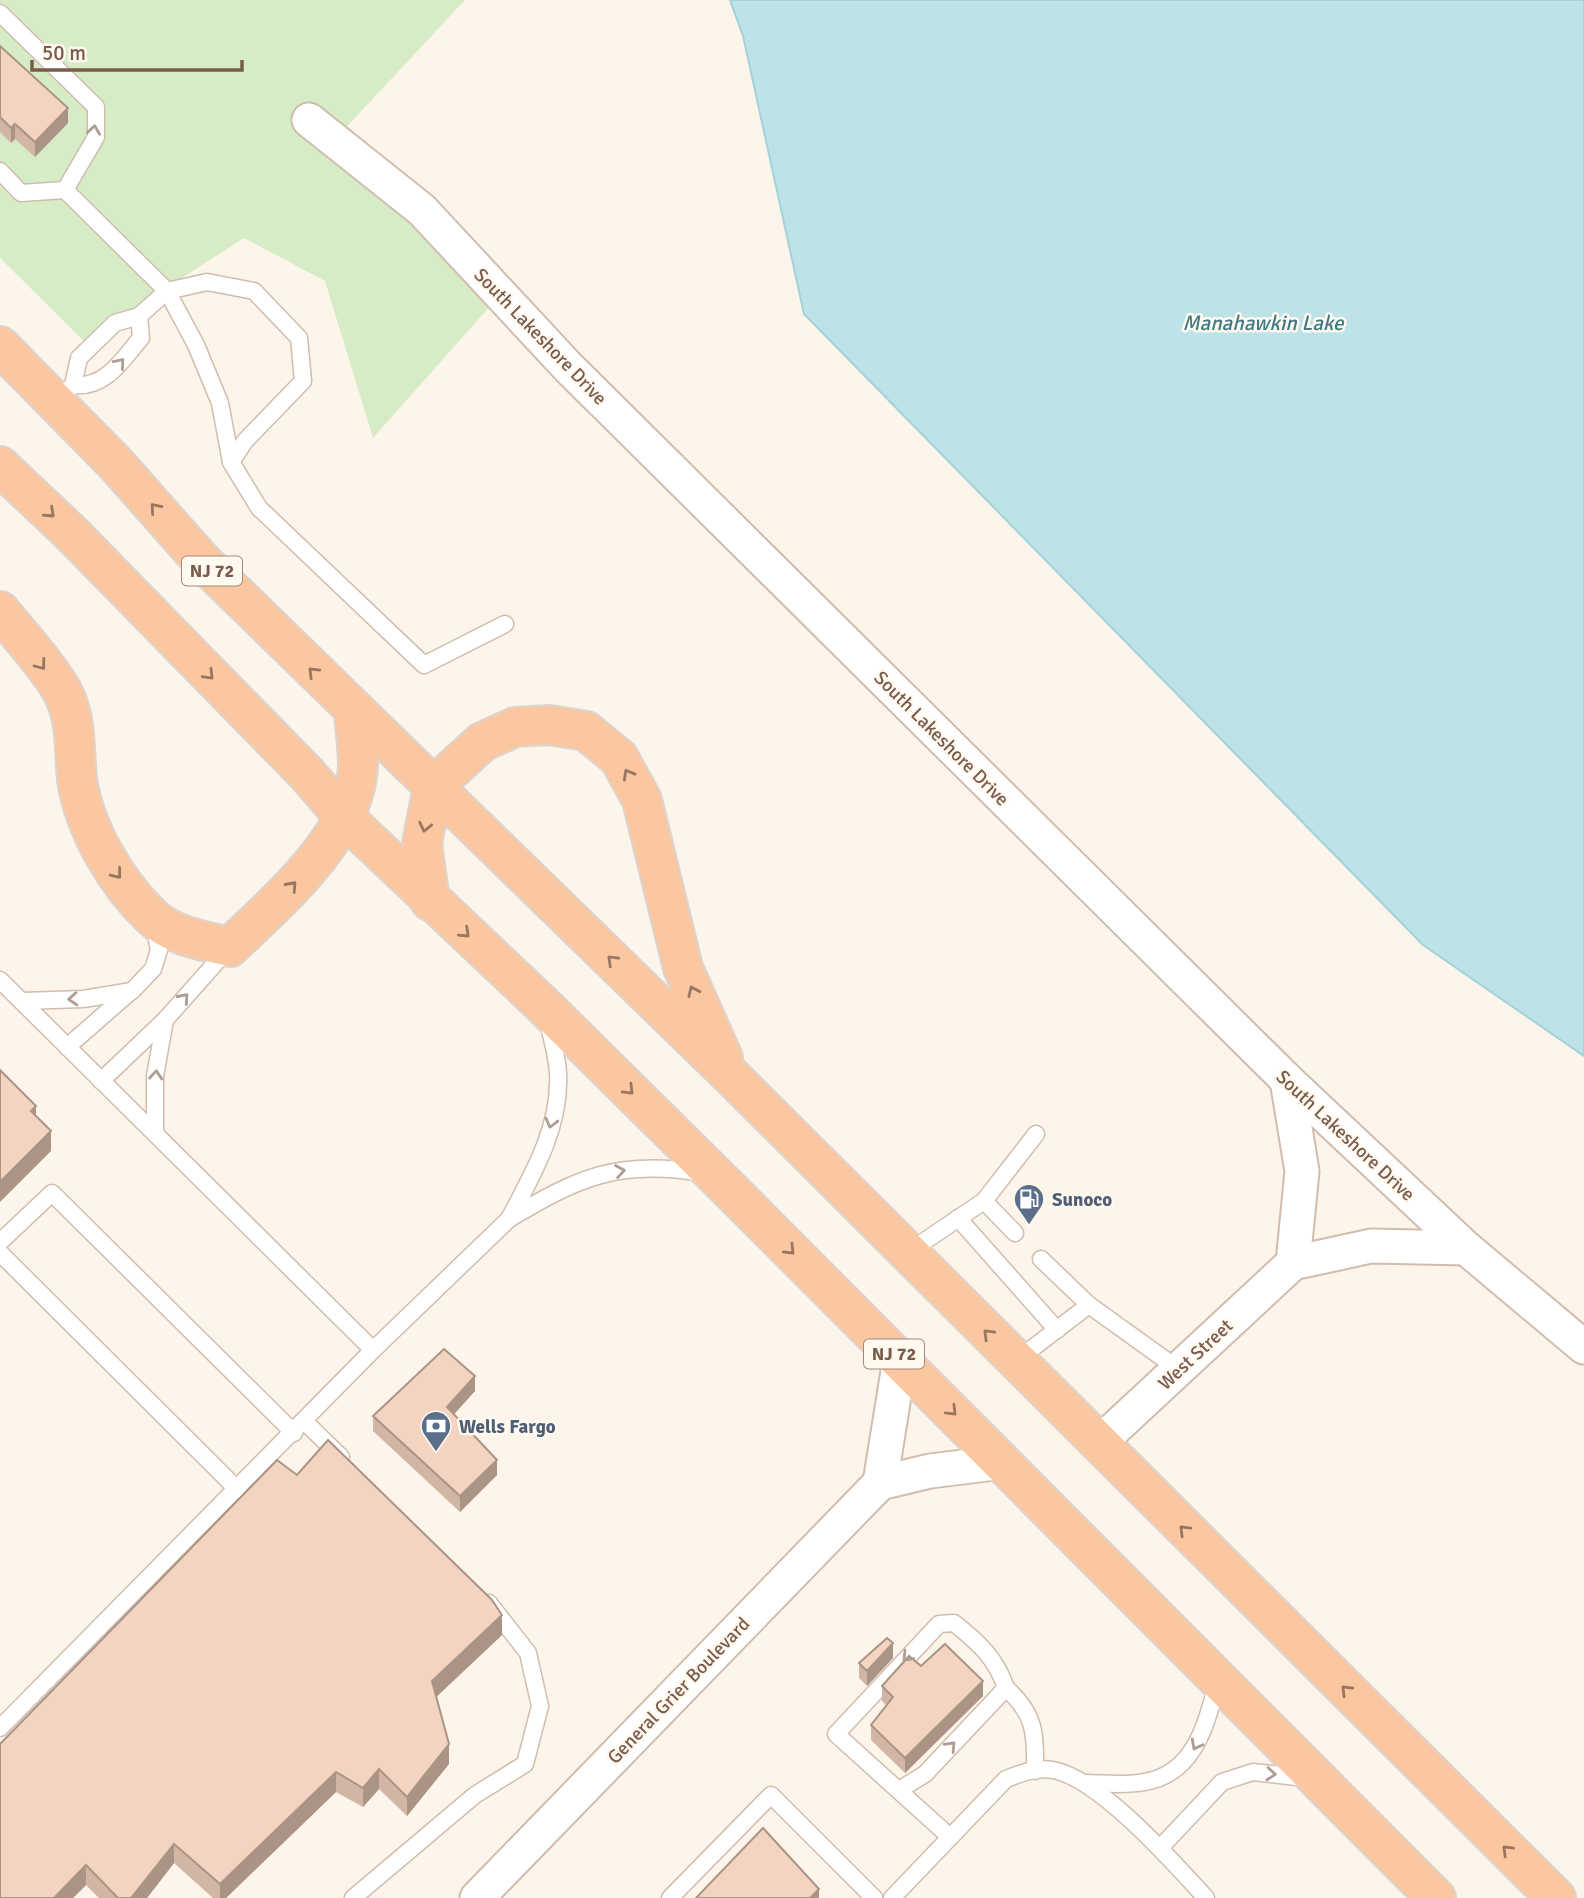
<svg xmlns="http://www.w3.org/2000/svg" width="1584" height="1898" viewBox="0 0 1584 1898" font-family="Signika,sans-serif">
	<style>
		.green { fill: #d6ecc7 }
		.water { fill: #bde2e8; stroke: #a3d2da; stroke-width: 2 }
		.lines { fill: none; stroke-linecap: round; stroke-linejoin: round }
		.service-casing { stroke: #d0bdae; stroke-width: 19 }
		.minor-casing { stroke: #d0bdae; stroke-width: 37 }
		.trunk-casing { stroke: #dcd4d0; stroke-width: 42 }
		.service { stroke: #fff; stroke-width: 16 }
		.minor { stroke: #fff; stroke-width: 33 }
		.trunk { stroke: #fac7a0; stroke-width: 38 }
		.wall { fill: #d1b6a5 }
		.shaded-wall { fill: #aa9486 }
		.building { fill: #f3d4c0; stroke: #aa9486; stroke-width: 2 }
		.oneway { stroke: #af9d93 }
		.oneway2 { stroke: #997660 }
		.labels { text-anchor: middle; stroke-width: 5; stroke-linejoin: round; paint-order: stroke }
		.shield { fill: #fff9f0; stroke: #a18a7c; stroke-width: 2 }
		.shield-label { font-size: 18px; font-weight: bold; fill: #795b4b }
		.street-label { font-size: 19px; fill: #795b4b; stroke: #fff9f0 }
		.service-label { font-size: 19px; font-weight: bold; fill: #4e5e75; stroke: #fff9f0; text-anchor: start }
		.water-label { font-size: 21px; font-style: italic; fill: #417b85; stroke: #fff9f0 }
	</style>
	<rect width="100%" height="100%" fill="#fdf5e9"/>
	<polygon class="green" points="0,0 465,0 338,136 500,295 373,438 325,281 244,238 84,341 0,258"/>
	<polygon class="water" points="730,0 1584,0 1584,1056 1423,945 804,314 743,36"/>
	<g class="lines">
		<g class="service-casing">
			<g id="service">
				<polyline points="0,13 96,107 96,137 65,190"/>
				<polyline points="0,171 21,193 65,190 167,291 139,316 115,323 79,358 73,385 55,402"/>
				<polygon points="207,282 254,291 299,338 303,381 245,441 231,462 220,403 196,345 167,291"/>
				<path d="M73,385C105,389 122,360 141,338L139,316"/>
				<polyline points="231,462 259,508 424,665 505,624"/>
				<polyline points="0,980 373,1350"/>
				<polyline points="23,1001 83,999 132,991 153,969 159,950 154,924"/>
				<path d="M548,1020C551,1037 557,1055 558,1073C561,1126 533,1174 509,1219C579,1177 619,1159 702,1173"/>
				<polyline points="67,1047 130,992"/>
				<polyline points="101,1081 165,1020 228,949"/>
				<polyline points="155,1131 155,1076 165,1020"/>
				<polyline points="984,1201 1015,1233"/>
				<polyline points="958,1218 1057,1330"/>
				<polyline points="0,1242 52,1193 294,1433"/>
				<polyline points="0,1253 238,1490"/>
				<polyline points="907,1253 984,1201 1036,1134"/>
				<polyline points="1041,1259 1089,1305"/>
				<polyline points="1017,1360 1089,1305 1178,1369"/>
				<polyline points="305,1422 341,1457"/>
				<path d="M1006,1688C1036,1715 1035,1733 1035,1771"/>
				<polyline points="0,1728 373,1350 509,1219"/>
				<path d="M1085,1783C1104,1783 1125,1786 1144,1782C1195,1774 1206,1724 1218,1681"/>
				<path d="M899,1790L925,1774L1006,1688C996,1658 978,1642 954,1623L939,1624L836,1734L950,1837"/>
				<polyline points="1160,1848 1222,1782 1253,1772 1306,1778"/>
				<polyline points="353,1898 475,1795 525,1764 540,1706 528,1653 489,1603"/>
				<polyline points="670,1898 771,1795 874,1898"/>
				<path d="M892,1898L1006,1779C1021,1773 1037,1767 1053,1770C1099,1778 1174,1863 1206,1898"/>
			</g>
		</g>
		<g class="minor-casing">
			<g id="minor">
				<polyline points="309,120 422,210 568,367 1287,1080 1466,1248 1584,1347"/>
				<polyline points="1287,1080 1302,1171 1293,1263"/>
				<polyline points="1098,1444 1293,1263 1371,1246 1466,1248"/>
				<polyline points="880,1483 900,1359"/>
				<polyline points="477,1898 880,1483 930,1471 1003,1462"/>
			</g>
		</g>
		<g class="trunk-casing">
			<g id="trunk">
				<polyline points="0,346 116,464 200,559 731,1076 1556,1898"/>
				<polyline points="0,466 72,534 307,774 345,818 545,1007 728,1188 1436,1898"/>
				<path d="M0,611C17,632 54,673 64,695C77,722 74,751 77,779C84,828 116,883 152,917C172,936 204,941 230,947C277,902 356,835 358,766C358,748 355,729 354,712"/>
				<polyline points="430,901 422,843 433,787 482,742 515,727 549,725 586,731 619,758 642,800 683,968 723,1058"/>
			</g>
		</g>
		<use href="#service" class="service"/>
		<use href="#minor" class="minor"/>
		<use href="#trunk" class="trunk"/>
	</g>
	<g class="wall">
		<polygon points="0,46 68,123 35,157 15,139 11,143 0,132"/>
		<polygon points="475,1391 454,1414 497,1475 460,1512 373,1431 373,1416"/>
		<polygon points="502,1635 436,1697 449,1764 407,1816 379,1789 363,1807 336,1792 226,1898 213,1898 174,1863 147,1898 99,1898 86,1885 73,1898 0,1898"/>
		<polygon points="893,1658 867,1686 859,1678 859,1663"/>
		<polygon points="921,1666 983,1696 905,1773 871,1740 871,1725 886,1705 882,1701 882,1686"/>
	</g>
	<g class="shaded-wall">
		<polygon points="68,108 68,123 35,157 35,142"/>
		<polygon points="15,124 15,139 11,143 11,128"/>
		<polygon points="36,1106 36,1126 31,1111"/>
		<polygon points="51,1131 51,1151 0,1202 0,1182"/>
		<polygon points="475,1376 475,1391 447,1422 447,1407"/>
		<polygon points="497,1460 497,1475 460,1512 460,1496"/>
		<polygon points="502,1615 502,1635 432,1701 432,1681"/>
		<polygon points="893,1643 893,1658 867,1686 867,1671"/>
		<polygon points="983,1681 983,1696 905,1773 905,1758"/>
		<polygon points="449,1744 449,1764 407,1816 407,1797"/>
		<polygon points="379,1769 379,1789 363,1807 363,1788"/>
		<polygon points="336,1772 336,1792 226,1898 220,1898 220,1884"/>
		<polygon points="174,1844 174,1863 147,1898 131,1898"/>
		<polygon points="86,1865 86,1885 73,1898 54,1898"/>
		<polygon points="819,1889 819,1898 810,1898"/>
	</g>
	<g class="building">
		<polygon points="0,46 68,108 35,142 15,124 11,128 0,117"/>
		<polygon points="0,1070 36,1106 31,1111 51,1131 0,1182"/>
		<polygon points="444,1349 475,1376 447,1407 497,1460 460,1496 373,1416"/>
		<polygon points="328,1440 492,1600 502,1615 432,1681 449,1744 407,1797 379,1769 363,1788 336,1772 220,1884 174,1844 131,1898 118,1898 86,1865 54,1898 0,1898 0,1744 277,1460 297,1475"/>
		<polygon points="887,1638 893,1643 867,1671 859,1663"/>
		<polygon points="945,1644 983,1681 905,1758 871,1725 893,1697 882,1686 909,1656 921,1666"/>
		<polygon points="763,1828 819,1889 810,1898 696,1898"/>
	</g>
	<defs><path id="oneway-chevron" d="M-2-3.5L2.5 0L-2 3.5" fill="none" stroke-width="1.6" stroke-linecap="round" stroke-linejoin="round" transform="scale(1.75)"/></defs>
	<g class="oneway">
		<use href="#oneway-chevron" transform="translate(94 130) rotate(-82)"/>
		<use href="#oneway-chevron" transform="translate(120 363) rotate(-49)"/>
		<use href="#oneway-chevron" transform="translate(184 998) rotate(-48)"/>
		<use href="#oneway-chevron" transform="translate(73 999) rotate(176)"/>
		<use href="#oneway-chevron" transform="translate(156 1075) rotate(-85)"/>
		<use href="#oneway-chevron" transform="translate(551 1123) rotate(104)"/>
		<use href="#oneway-chevron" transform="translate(620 1171) rotate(-10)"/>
		<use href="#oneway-chevron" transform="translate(907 1657) rotate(134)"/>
		<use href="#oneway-chevron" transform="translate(1196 1745) rotate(118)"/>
		<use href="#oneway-chevron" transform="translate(951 1746) rotate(-47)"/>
		<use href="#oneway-chevron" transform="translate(1271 1774) rotate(5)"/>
	</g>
	<g class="oneway2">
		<use href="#oneway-chevron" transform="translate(155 508) rotate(-131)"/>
		<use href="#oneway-chevron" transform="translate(50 513) rotate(43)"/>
		<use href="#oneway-chevron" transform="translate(41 665) rotate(53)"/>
		<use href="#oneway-chevron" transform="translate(313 672) rotate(-135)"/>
		<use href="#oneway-chevron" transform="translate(209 675) rotate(46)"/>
		<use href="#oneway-chevron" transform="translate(628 774) rotate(-119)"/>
		<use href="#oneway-chevron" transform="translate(425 827) rotate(102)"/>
		<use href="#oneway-chevron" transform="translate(117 874) rotate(51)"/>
		<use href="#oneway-chevron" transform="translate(292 886) rotate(-48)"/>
		<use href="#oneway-chevron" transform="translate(465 933) rotate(43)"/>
		<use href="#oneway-chevron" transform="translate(612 960) rotate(-136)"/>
		<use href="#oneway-chevron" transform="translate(693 991) rotate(-114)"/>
		<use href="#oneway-chevron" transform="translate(629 1090) rotate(45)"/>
		<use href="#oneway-chevron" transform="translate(790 1250) rotate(45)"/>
		<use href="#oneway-chevron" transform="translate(988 1334) rotate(-135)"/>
		<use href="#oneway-chevron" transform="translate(952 1411) rotate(45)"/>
		<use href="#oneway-chevron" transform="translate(1184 1530) rotate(-135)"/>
		<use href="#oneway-chevron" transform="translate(1346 1690) rotate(-135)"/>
		<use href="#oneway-chevron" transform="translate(1507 1850) rotate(-135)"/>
	</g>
	<defs>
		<g id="fuel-pin" transform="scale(1.575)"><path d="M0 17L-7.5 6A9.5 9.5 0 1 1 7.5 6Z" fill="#5c6f8a" stroke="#fff9f0"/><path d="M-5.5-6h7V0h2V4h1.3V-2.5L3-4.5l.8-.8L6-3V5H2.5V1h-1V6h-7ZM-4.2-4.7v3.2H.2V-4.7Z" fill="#fff"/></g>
		<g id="bank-pin" transform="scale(1.575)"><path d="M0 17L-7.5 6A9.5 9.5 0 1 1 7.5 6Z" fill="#5c6f8a" stroke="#fff9f0"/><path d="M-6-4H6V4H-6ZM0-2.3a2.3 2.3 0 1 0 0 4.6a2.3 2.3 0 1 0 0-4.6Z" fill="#fff"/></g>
	</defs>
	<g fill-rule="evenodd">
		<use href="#fuel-pin" x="1029" y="1199"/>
		<use href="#bank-pin" x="436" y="1426"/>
	</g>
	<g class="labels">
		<g class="shield">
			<rect x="182" y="556.5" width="60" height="29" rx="5"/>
			<rect x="864" y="1339.5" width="60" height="29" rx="5"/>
		</g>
		<g class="shield-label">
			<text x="212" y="577">NJ 72</text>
			<text x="894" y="1360">NJ 72</text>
		</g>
		<g class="street-label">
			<text transform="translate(541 336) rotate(46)" y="7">South Lakeshore Drive</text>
			<text transform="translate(942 738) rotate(45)" y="7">South Lakeshore Drive</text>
			<text transform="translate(1346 1135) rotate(43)" y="7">South Lakeshore Drive</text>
			<text transform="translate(1195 1354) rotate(-43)" y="7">West Street</text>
			<text transform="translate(678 1690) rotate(-46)" y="7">General Grier Boulevard</text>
		</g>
		<g class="service-label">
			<text x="1052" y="1206">Sunoco</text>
			<text x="459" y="1433">Wells Fargo</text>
		</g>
		<g class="water-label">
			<text x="1263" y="330">Manahawkin Lake</text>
		</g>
	</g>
	<path d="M32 60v10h210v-10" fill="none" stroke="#795b4b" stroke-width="3.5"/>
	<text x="42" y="60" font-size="21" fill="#795b4b" stroke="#fff9f0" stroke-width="5" paint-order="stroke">50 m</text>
</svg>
